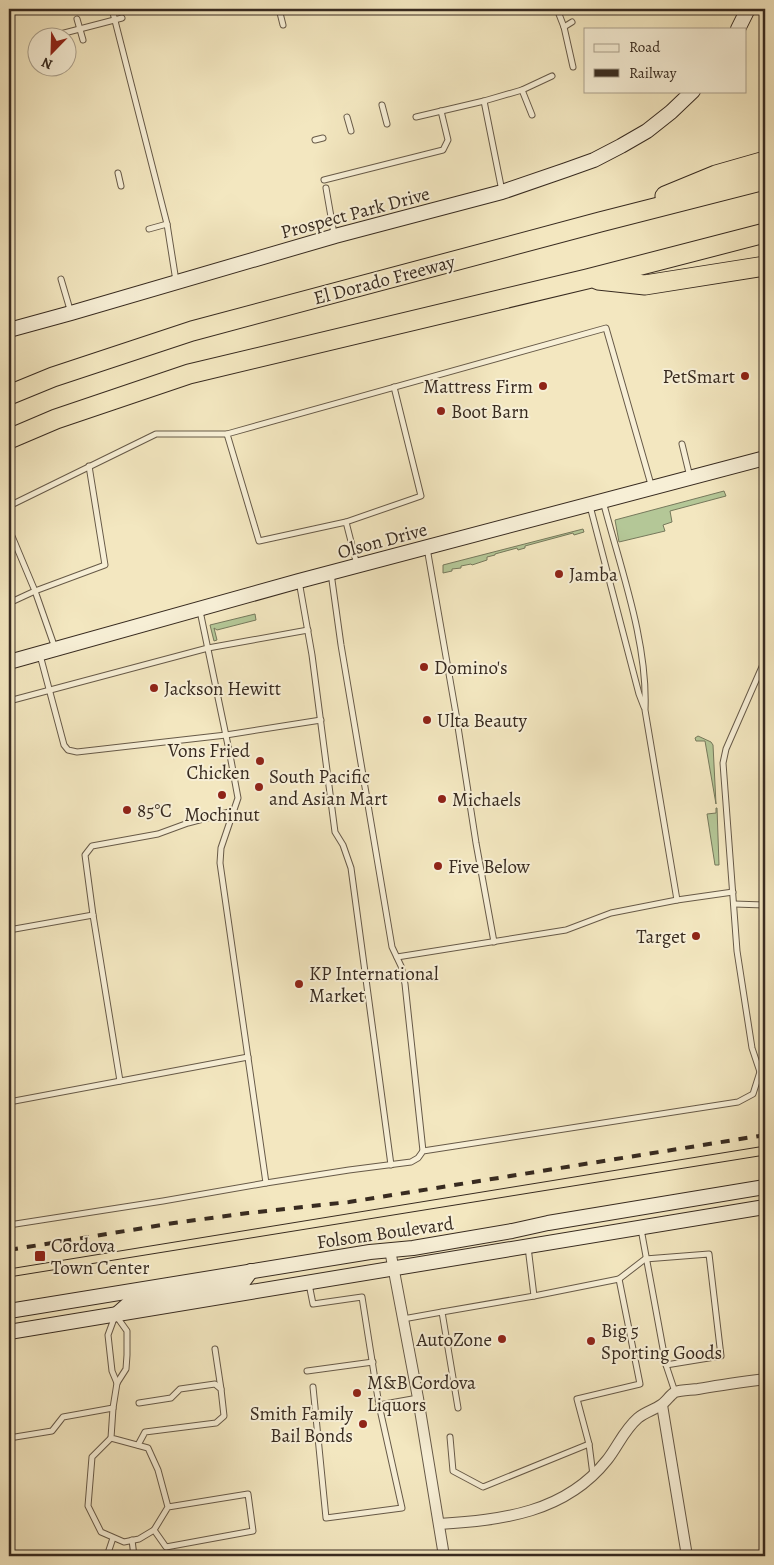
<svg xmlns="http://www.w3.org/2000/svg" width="774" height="1565" viewBox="0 0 774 1565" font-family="Alegreya,serif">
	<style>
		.green { fill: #b4c797; stroke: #76795c }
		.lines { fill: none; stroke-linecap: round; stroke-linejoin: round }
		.lane-casing { stroke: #675a48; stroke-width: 7 }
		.street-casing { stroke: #675a48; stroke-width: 12 }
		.secondary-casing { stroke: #382b20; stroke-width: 16 }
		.highway-casing { stroke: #382b20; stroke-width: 21 }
		.lane { stroke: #f7efd6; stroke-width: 5 }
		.street { stroke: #f7efd6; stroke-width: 10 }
		.secondary { stroke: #f7efd6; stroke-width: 14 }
		.highway { stroke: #f3e7c0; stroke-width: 19 }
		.tram { stroke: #382b20; stroke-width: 1 }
		.rail { stroke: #382b20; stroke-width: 4; stroke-dasharray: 9 9; stroke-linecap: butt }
		.poi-dot { fill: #8f2418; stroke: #f7efd6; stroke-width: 2 }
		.labels { text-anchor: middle; stroke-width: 4; stroke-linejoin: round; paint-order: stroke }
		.street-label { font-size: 19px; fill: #382b20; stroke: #f7efd6 }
		.poi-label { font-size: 19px; fill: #382b20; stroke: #f7efd6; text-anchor: start }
	</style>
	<rect width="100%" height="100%" fill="#f3e7c0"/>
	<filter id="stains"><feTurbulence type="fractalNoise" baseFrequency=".004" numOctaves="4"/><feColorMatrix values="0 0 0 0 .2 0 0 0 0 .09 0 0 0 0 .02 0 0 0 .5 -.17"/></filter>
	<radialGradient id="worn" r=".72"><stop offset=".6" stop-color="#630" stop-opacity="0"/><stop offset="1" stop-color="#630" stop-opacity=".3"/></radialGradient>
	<g class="green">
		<polygon points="724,491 726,496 670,511 672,522 663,525 665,531 619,542 615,520"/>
		<polygon points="583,529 584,532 574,535 573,533 525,546 525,548 518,550 517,548 495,554 495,555 487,557 487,560 472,565 471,564 461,566 461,568 452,569 452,571 443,573 443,565"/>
		<polygon points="255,614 256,620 217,630 214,628 217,640 214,641 210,625"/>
		<polygon points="698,736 711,742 713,745 716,804 705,741 696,741 695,738"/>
		<polygon points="716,808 717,808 719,865 715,865 707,814 716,813"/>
	</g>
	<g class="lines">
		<g class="lane-casing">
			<g id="lane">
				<polyline points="112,9 167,224 176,281"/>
				<polyline points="279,9 283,25"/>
				<polyline points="557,9 564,27 573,67"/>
				<polyline points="77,19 83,40"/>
				<polyline points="564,27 572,22"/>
				<polyline points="45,38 122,18"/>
				<polyline points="522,90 532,115"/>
				<polyline points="484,101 502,191"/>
				<polyline points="382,105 387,124"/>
				<polyline points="347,117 351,131"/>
				<polyline points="416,117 484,101 522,90 552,76"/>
				<polyline points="315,140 323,138"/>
				<polyline points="118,173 121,186"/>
				<polyline points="324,180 443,150 448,140 441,111"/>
				<polyline points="326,188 334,234"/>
				<polyline points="149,229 167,224"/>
				<polyline points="61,279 71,313"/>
				<polyline points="682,444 690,477"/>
				<path d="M603,501C620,567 648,642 645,710L677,900"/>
				<polyline points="9,506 156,434 227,434"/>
				<polyline points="590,506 639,694 644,707"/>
				<polyline points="346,522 421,496 394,387"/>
				<polyline points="9,529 35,591 9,603"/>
				<polyline points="427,548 456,714 476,843 494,942"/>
				<polyline points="357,565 346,522 259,541 227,434 606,328 652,488"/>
				<polyline points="331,573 341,645 392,947 401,966 405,984 423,1151"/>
				<polyline points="299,581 312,655 335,832 343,845 351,868 391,1165"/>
				<polyline points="200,611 230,755 238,798 221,848 220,863 266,1183"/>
				<polyline points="55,648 35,591 105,565 89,466"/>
				<polyline points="40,655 64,745 68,750 77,752 226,735 321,720"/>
				<polyline points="9,701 208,648 308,630"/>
				<polyline points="734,904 765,905"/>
				<polyline points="9,930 93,915"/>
				<polyline points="397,957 566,930 611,913 677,900 733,892"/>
				<polyline points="760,1072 752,1048 737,951 723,763 726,749 765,660"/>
				<polyline points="120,1081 93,915 85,855 92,846 158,834 188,823 233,811"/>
				<polyline points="9,1102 248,1057"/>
				<polyline points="9,1225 163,1201 266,1183 349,1170 411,1162 418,1158 423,1151 738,1102 753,1094 765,1056"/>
				<polyline points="641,1229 666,1365 675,1392"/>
				<polyline points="309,1284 313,1304 362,1297 379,1405"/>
				<polyline points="534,1296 619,1279 645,1259 709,1254 721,1356 666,1365"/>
				<polyline points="115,1316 108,1335 112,1371 117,1383"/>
				<polyline points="117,1317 127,1331 127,1355 126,1369 117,1383 113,1408 111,1438 148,1448 158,1470 168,1507 248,1494 253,1531 166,1547 154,1530 168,1507"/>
				<polyline points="403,1319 442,1312"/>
				<polyline points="215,1349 221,1389"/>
				<polyline points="307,1371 373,1362"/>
				<polyline points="313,1387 326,1518 402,1508 379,1405 418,1398"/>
				<polyline points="458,1408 442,1312 534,1296 528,1247"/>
				<polyline points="450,1437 453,1471 483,1487 589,1444"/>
				<polyline points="9,1438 52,1431 63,1417 113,1408"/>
				<polyline points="111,1438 92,1457 88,1506 101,1532 124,1542 139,1539 154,1530"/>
				<polyline points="138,1445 145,1432 216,1423 224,1416 221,1389 215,1384 180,1389 171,1398 139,1403"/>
				<polyline points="593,1475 589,1444 577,1399 640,1384 619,1279"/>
				<polyline points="132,1540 134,1556"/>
				<polyline points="107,1556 113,1538"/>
			</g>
		</g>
		<g class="street-casing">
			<g id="street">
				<polyline points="390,1250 418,1398 444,1556"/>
				<polyline points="662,1405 687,1556"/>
				<path d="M439,1524C502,1520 565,1513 607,1460C618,1446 624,1430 638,1418C645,1412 654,1410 661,1405C666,1402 670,1395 675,1392C681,1390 691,1390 698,1389C720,1385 743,1382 765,1379"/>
			</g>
		</g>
		<g class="secondary-casing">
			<g id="secondary">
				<polyline points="738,29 748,9"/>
				<polyline points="9,330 71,313 335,236 502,192 566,170 594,160 621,146 647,131 671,112 693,91"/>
				<polyline points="9,662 299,581 765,458"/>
				<polyline points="9,1311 370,1252 413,1248 512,1231 548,1223 765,1187"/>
				<polyline points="117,1314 134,1299 243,1282 251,1271"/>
				<polyline points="9,1332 765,1207"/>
			</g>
		</g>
		<g class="highway-casing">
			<g id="highway">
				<polyline points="665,196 716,175 765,161"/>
				<polyline points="598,280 645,285 765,266"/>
				<polyline points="9,395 53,377 192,331 600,222 765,180"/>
				<polyline points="9,439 56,419 189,374 587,279 765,233"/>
			</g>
		</g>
		<use href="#lane" class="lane"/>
		<use href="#street" class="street"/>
		<use href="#secondary" class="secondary"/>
		<use href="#highway" class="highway"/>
		<g class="tram">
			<polyline points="9,1269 765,1146"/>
			<polyline points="9,1277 765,1155"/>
		</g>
		<polyline class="rail" points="9,1250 174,1223 248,1213 349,1202 765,1135"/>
	</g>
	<g class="poi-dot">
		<circle cx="745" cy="376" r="5"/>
		<circle cx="543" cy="386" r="5"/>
		<circle cx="441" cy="411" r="5"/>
		<circle cx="559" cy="574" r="5"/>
		<circle cx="424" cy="667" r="5"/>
		<circle cx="154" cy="688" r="5"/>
		<circle cx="427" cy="720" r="5"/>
		<circle cx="260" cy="761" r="5"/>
		<circle cx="259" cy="787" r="5"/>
		<circle cx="222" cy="795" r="5"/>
		<circle cx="442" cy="799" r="5"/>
		<circle cx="127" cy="810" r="5"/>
		<circle cx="438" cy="866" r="5"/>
		<circle cx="696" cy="936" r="5"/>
		<circle cx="299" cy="984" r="5"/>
		<rect x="34" y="1250" width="12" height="12" rx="2.5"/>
		<circle cx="502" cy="1339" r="5"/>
		<circle cx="591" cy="1341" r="5"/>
		<circle cx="357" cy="1393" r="5"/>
		<circle cx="363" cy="1424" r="5"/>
	</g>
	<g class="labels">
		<g class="street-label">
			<text transform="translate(355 212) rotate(-15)" y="7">Prospect Park Drive</text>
			<text transform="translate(384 279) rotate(-15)" y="7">El Dorado Freeway</text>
			<text transform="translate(382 540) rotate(-15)" y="7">Olson Drive</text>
			<text transform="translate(385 1232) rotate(-8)" y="7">Folsom Boulevard</text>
		</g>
		<g class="poi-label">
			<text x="735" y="383" text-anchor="end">PetSmart</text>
			<text x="533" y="393" text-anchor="end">Mattress Firm</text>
			<text x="451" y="418">Boot Barn</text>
			<text x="569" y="581">Jamba</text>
			<text x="434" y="674">Domino's</text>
			<text x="164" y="695">Jackson Hewitt</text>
			<text x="437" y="727">Ulta Beauty</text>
			<text x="250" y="757" text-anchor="end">Vons Fried<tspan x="250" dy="22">Chicken</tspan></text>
			<text x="269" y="783">South Pacific<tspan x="269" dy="22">and Asian Mart</tspan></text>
			<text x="452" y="806">Michaels</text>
			<text x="137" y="817">85°C</text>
			<text x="222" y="821" text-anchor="middle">Mochinut</text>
			<text x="448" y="873">Five Below</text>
			<text x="686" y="943" text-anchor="end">Target</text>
			<text x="309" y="980">KP International<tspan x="309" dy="22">Market</tspan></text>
			<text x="51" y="1252">Cordova<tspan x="51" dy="22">Town Center</tspan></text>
			<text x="601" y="1337">Big 5<tspan x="601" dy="22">Sporting Goods</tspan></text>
			<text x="492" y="1346" text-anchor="end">AutoZone</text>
			<text x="367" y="1389">M&amp;B Cordova<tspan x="367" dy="22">Liquors</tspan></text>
			<text x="353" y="1420" text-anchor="end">Smith Family<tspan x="353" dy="22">Bail Bonds</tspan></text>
		</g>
	</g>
	<rect width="774" height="1565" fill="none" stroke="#f3e7c0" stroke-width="30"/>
	<rect x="10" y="10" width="754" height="1545" fill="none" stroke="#382b20" stroke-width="2.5"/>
	<rect x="15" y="15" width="744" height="1535" fill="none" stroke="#382b20"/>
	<rect x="584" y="28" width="162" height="65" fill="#f7efd6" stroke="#aba18d"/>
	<rect x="594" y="44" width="25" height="8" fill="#f7efd6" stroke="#aba18d"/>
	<text x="629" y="52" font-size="15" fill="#382b20">Road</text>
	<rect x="594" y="69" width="25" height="8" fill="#382b20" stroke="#aba18d"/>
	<text x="629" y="78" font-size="15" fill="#382b20">Railway</text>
	<g transform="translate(52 52) rotate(203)"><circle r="24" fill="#f7efd6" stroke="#aba18d"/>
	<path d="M0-4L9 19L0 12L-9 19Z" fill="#8f2418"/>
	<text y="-8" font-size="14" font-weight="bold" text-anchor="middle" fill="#382b20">N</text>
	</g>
	<rect width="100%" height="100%" filter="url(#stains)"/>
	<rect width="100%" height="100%" fill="url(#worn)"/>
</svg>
